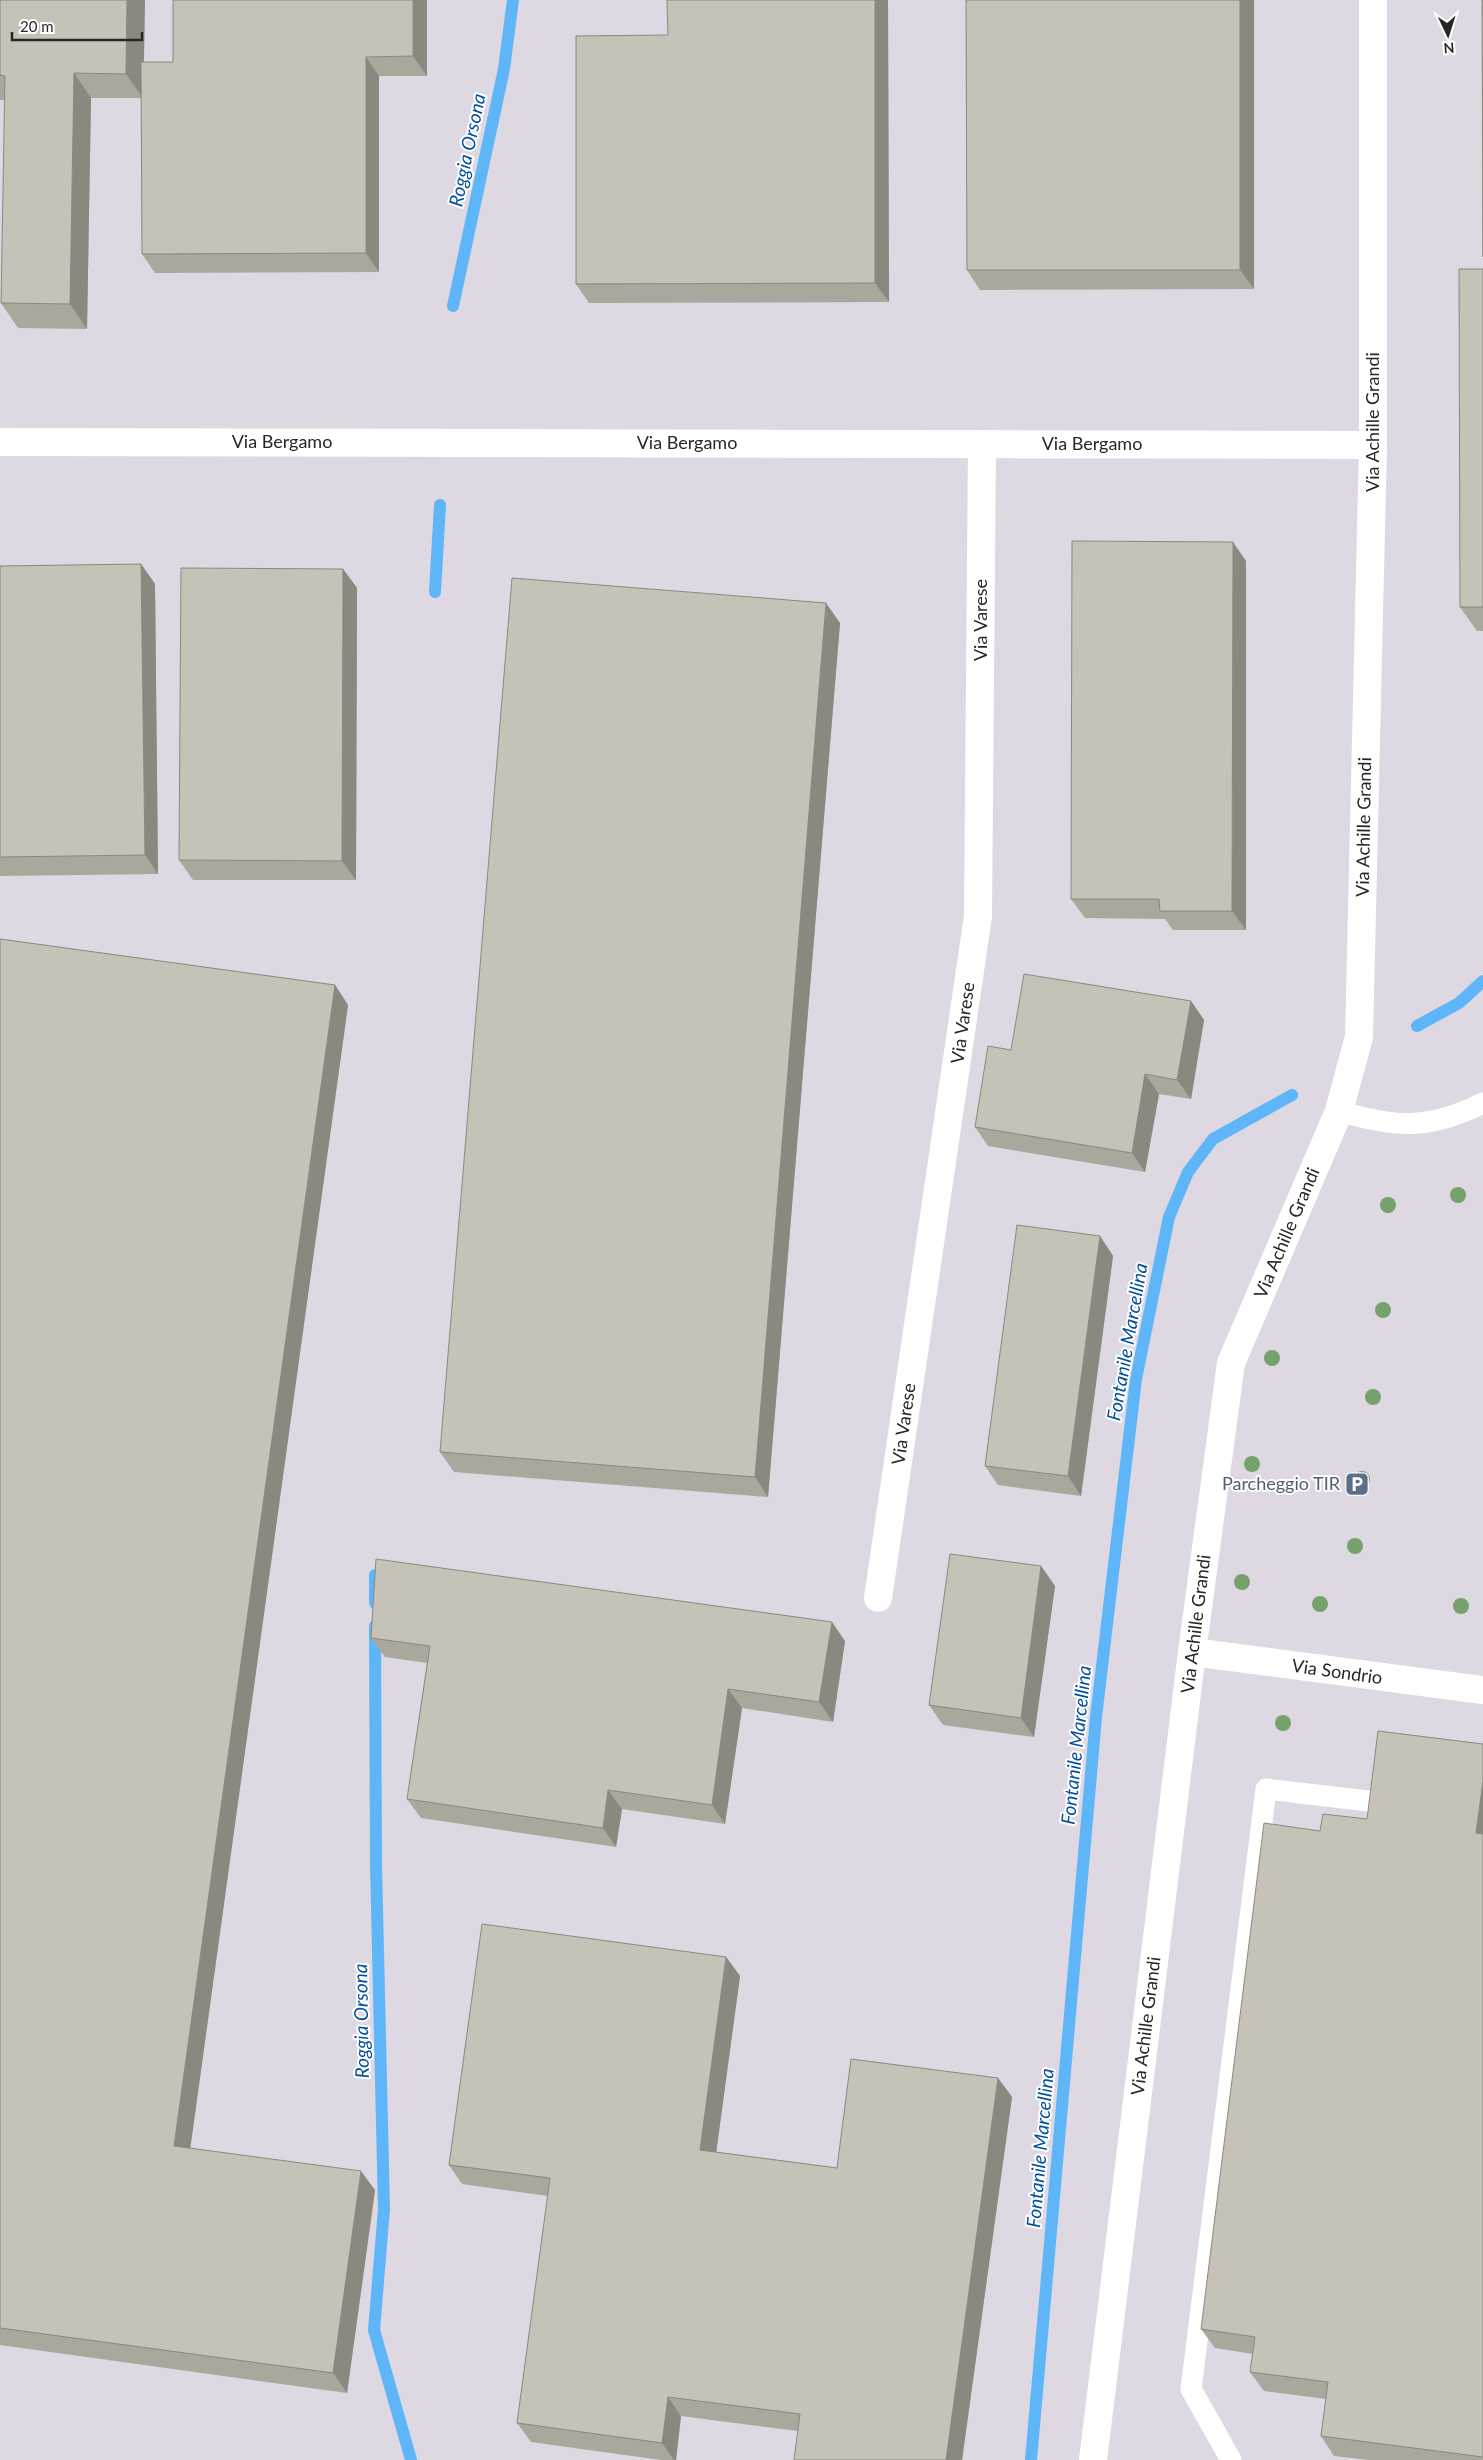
<svg xmlns="http://www.w3.org/2000/svg" width="1483" height="2460" viewBox="0 0 1483 2460" font-family="Lato,sans-serif">
	<style>
		.industrial { fill: #ddd8e2 }
		.lines { fill: none; stroke-linecap: round; stroke-linejoin: round }
		.stream { stroke: #5eb6f9; stroke-width: 12 }
		.lane { stroke: #fff; stroke-width: 21 }
		.street { stroke: #fff; stroke-width: 28 }
		.tree { fill: #76a16b }
		.wall { fill: #aaa79d }
		.shaded-wall { fill: #8b8880 }
		.building { fill: #c6c2b7; stroke: #8b8880 }
		.labels { text-anchor: middle; stroke-width: 4; stroke-linejoin: round; paint-order: stroke }
		.street-label { font-size: 18px; fill: #272727; stroke: #fff }
		.service-label { font-size: 18px; fill: #4e5e75; stroke: #fff; text-anchor: end }
		.water-label { font-size: 19px; font-style: italic; fill: #024fa0; stroke: #fff }
	</style>
	<rect width="100%" height="100%" fill="#ebe6d6"/>
	<rect class="industrial" x="0" y="0" width="1483" height="2460"/>
	<g class="lines">
		<g class="stream">
			<polyline points="453,306 504,69 513,0"/>
			<polyline points="435,592 440,505"/>
			<polyline points="1417,1026 1459,1003 1483,981"/>
			<polyline points="375,1575 375,1603"/>
			<polyline points="375,1626 376,1865 384,2209 374,2330 411,2460"/>
			<polyline points="1031,2460 1096,1717 1136,1379 1169,1217 1188,1172 1213,1139 1292,1095"/>
		</g>
		<g class="lane">
			<path d="M1339,1111C1395,1128 1429,1130 1483,1103"/>
			<polyline points="1231,2460 1191,2389 1266,1789 1385,1803"/>
		</g>
		<g class="street">
			<polyline points="0,442 1373,445"/>
			<polyline points="878,1598 978,916 982,444"/>
			<polyline points="1192,1652 1483,1690"/>
			<polyline points="1093,2460 1192,1652 1231,1363 1339,1111 1359,1037 1373,445 1373,0"/>
		</g>
	</g>
	<g class="tree">
		<circle cx="1458" cy="1195" r="8"/>
		<circle cx="1388" cy="1205" r="8"/>
		<circle cx="1383" cy="1310" r="8"/>
		<circle cx="1272" cy="1358" r="8"/>
		<circle cx="1373" cy="1397" r="8"/>
		<circle cx="1252" cy="1464" r="8"/>
		<circle cx="1362" cy="1479" r="8"/>
		<circle cx="1355" cy="1546" r="8"/>
		<circle cx="1242" cy="1582" r="8"/>
		<circle cx="1320" cy="1604" r="8"/>
		<circle cx="1461" cy="1606" r="8"/>
		<circle cx="1283" cy="1723" r="8"/>
	</g>
	<g class="wall">
		<polygon points="0,0 145,0 144,62 173,62 173,0 427,0 427,76 379,76 379,272 155,273 142,254 141,98 91,98 87,329 18,328 1,303 5,100 0,100"/>
		<polygon points="888,0 889,302 589,303 576,284 668,35"/>
		<polygon points="966,0 1254,0 1254,289 980,290 967,270"/>
		<polygon points="1483,269 1483,631 1477,631 1460,607"/>
		<polygon points="1246,561 1246,930 1173,930 1165,919 1085,918 1071,899"/>
		<polygon points="141,564 155,584 158,874 0,876 0,566"/>
		<polygon points="343,569 357,588 356,880 193,880 179,860"/>
		<polygon points="840,623 768,1497 454,1472 440,1452"/>
		<polygon points="0,939 335,985 348,1005 190,2148 375,2190 347,2393 0,2345"/>
		<polygon points="1191,1001 1204,1020 1191,1099 1159,1094 1145,1172 988,1146 975,1127 1011,1050"/>
		<polygon points="1100,1236 1113,1256 1081,1496 998,1485 985,1466"/>
		<polygon points="1041,1566 1055,1586 1034,1737 943,1725 929,1705"/>
		<polygon points="371,1638 845,1641 833,1722 742,1708 725,1824 622,1809 616,1847 421,1818 407,1799 427,1663 385,1657"/>
		<polygon points="1483,1744 1483,2460 1369,2460 1334,2456 1321,2436 1326,2399 1264,2391 1250,2372 1253,2354 1215,2348 1201,2329 1320,1831 1367,1819"/>
		<polygon points="726,1957 740,1976 716,2152 837,2168 998,2078 1012,2097 962,2460 794,2460 798,2431 681,2416 676,2460 661,2460 531,2442 517,2423 548,2196 462,2184 449,2165"/>
	</g>
	<g class="shaded-wall">
		<polygon points="127,0 145,0 143,98 126,74"/>
		<polygon points="413,0 427,0 427,76 413,56"/>
		<polygon points="875,0 888,0 889,302 875,283"/>
		<polygon points="1240,0 1254,0 1254,289 1240,270"/>
		<polygon points="366,57 379,76 379,272 366,253"/>
		<polygon points="74,73 91,98 87,329 70,304"/>
		<polygon points="1233,542 1246,561 1246,930 1232,911"/>
		<polygon points="141,564 155,584 158,874 145,855"/>
		<polygon points="343,569 357,588 356,880 342,861"/>
		<polygon points="826,603 840,623 768,1497 755,1477"/>
		<polygon points="335,985 348,1005 188,2165 174,2146"/>
		<polygon points="1191,1001 1204,1020 1191,1099 1177,1080"/>
		<polygon points="1145,1074 1159,1094 1145,1172 1132,1153"/>
		<polygon points="1100,1236 1113,1256 1081,1496 1068,1476"/>
		<polygon points="1041,1566 1055,1586 1034,1737 1021,1718"/>
		<polygon points="832,1622 845,1641 833,1722 819,1702"/>
		<polygon points="728,1689 742,1708 725,1824 712,1805"/>
		<polygon points="1483,1781 1483,1843 1476,1833"/>
		<polygon points="608,1790 622,1809 616,1847 603,1828"/>
		<polygon points="726,1957 740,1976 714,2169 700,2150"/>
		<polygon points="998,2078 1012,2097 962,2460 946,2460"/>
		<polygon points="361,2171 375,2190 347,2393 333,2373"/>
		<polygon points="668,2397 681,2416 676,2460 674,2460 662,2443"/>
	</g>
	<g class="building">
		<polygon points="0,0 127,0 126,74 74,73 70,304 1,303 5,76 0,75"/>
		<polygon points="173,0 413,0 413,56 366,57 366,253 142,254 141,62 173,62"/>
		<polygon points="667,0 875,0 875,283 576,284 576,36 668,35"/>
		<polygon points="966,0 1240,0 1240,270 967,270"/>
		<polygon points="1482,0 1483,0 1483,257"/>
		<polygon points="1459,269 1483,269 1483,607 1460,607"/>
		<polygon points="1072,541 1233,542 1232,911 1160,911 1159,899 1071,899"/>
		<polygon points="141,564 145,855 0,857 0,566"/>
		<polygon points="181,568 343,569 342,861 179,860"/>
		<polygon points="512,578 826,603 755,1477 440,1452"/>
		<polygon points="0,939 335,985 174,2146 361,2171 333,2373 0,2328"/>
		<polygon points="1024,974 1191,1001 1177,1080 1145,1074 1132,1153 975,1127 988,1046 1011,1050"/>
		<polygon points="1017,1225 1100,1236 1068,1476 985,1466"/>
		<polygon points="950,1554 1041,1566 1021,1718 929,1705"/>
		<polygon points="376,1559 832,1622 819,1702 728,1689 712,1805 608,1790 603,1828 407,1799 430,1646 371,1638"/>
		<polygon points="1378,1731 1483,1744 1483,1781 1476,1833 1483,1834 1483,2457 1321,2436 1328,2382 1250,2372 1255,2337 1201,2329 1264,1823 1320,1831 1323,1814 1367,1819"/>
		<polygon points="482,1924 726,1957 700,2150 837,2168 851,2059 998,2078 946,2460 794,2460 800,2414 668,2397 662,2443 517,2423 550,2178 449,2165"/>
	</g>
	<defs>
		<g id="parking-square" transform="scale(1.25)"><rect x="-9" y="-9" width="18" height="18" rx="4" fill="#5c6f8a" stroke="#fff"/><path d="M-3.5-5.5H1a3.5 3.5 0 0 1 0 7H-1V5.5H-3.5ZM-1-3.4V-.6H.8a1.4 1.4 0 0 0 0-2.8Z" fill="#fff"/></g>
	</defs>
	<g fill-rule="evenodd">
		<use href="#parking-square" x="1357" y="1484"/>
	</g>
	<g class="labels">
		<g class="street-label">
			<text transform="translate(1373 422) rotate(-90)" y="6">Via Achille Grandi</text>
			<text x="282" y="448">Via Bergamo</text>
			<text x="687" y="449">Via Bergamo</text>
			<text x="1092" y="450">Via Bergamo</text>
			<text transform="translate(981 620) rotate(-90)" y="6">Via Varese</text>
			<text transform="translate(1364 827) rotate(-89)" y="6">Via Achille Grandi</text>
			<text transform="translate(963 1023) rotate(-82)" y="6">Via Varese</text>
			<text transform="translate(1287 1233) rotate(-67)" y="6">Via Achille Grandi</text>
			<text transform="translate(904 1424) rotate(-82)" y="6">Via Varese</text>
			<text transform="translate(1196 1624) rotate(-83)" y="6">Via Achille Grandi</text>
			<text transform="translate(1337 1672) rotate(8)" y="6">Via Sondrio</text>
			<text transform="translate(1146 2026) rotate(-83)" y="6">Via Achille Grandi</text>
		</g>
		<g class="service-label">
			<text x="1340" y="1490">Parcheggio TIR</text>
		</g>
		<g class="water-label">
			<text transform="translate(467 150) rotate(-78)" y="7">Roggia Orsona</text>
			<text transform="translate(1127 1342) rotate(-80)" y="7">Fontanile Marcellina</text>
			<text transform="translate(1076 1745) rotate(-84)" y="7">Fontanile Marcellina</text>
			<text transform="translate(361 2021) rotate(-91)" y="7">Roggia Orsona</text>
			<text transform="translate(1040 2148) rotate(-85)" y="7">Fontanile Marcellina</text>
		</g>
	</g>
	<g transform="translate(1448 35) rotate(176)" stroke="#ffffff" stroke-width="4" paint-order="stroke">
	<path d="M0-4L9 19L0 12L-9 19Z" fill="#272727"/>
	<text y="-8" font-size="14" font-weight="bold" text-anchor="middle" fill="#272727">N</text>
	</g>
	<path d="M12 32v8h130v-8" fill="none" stroke="#272727" stroke-width="2.5"/>
	<text x="20" y="32" font-size="15" fill="#272727" stroke="#ffffff" stroke-width="4" paint-order="stroke">20 m</text>
</svg>
